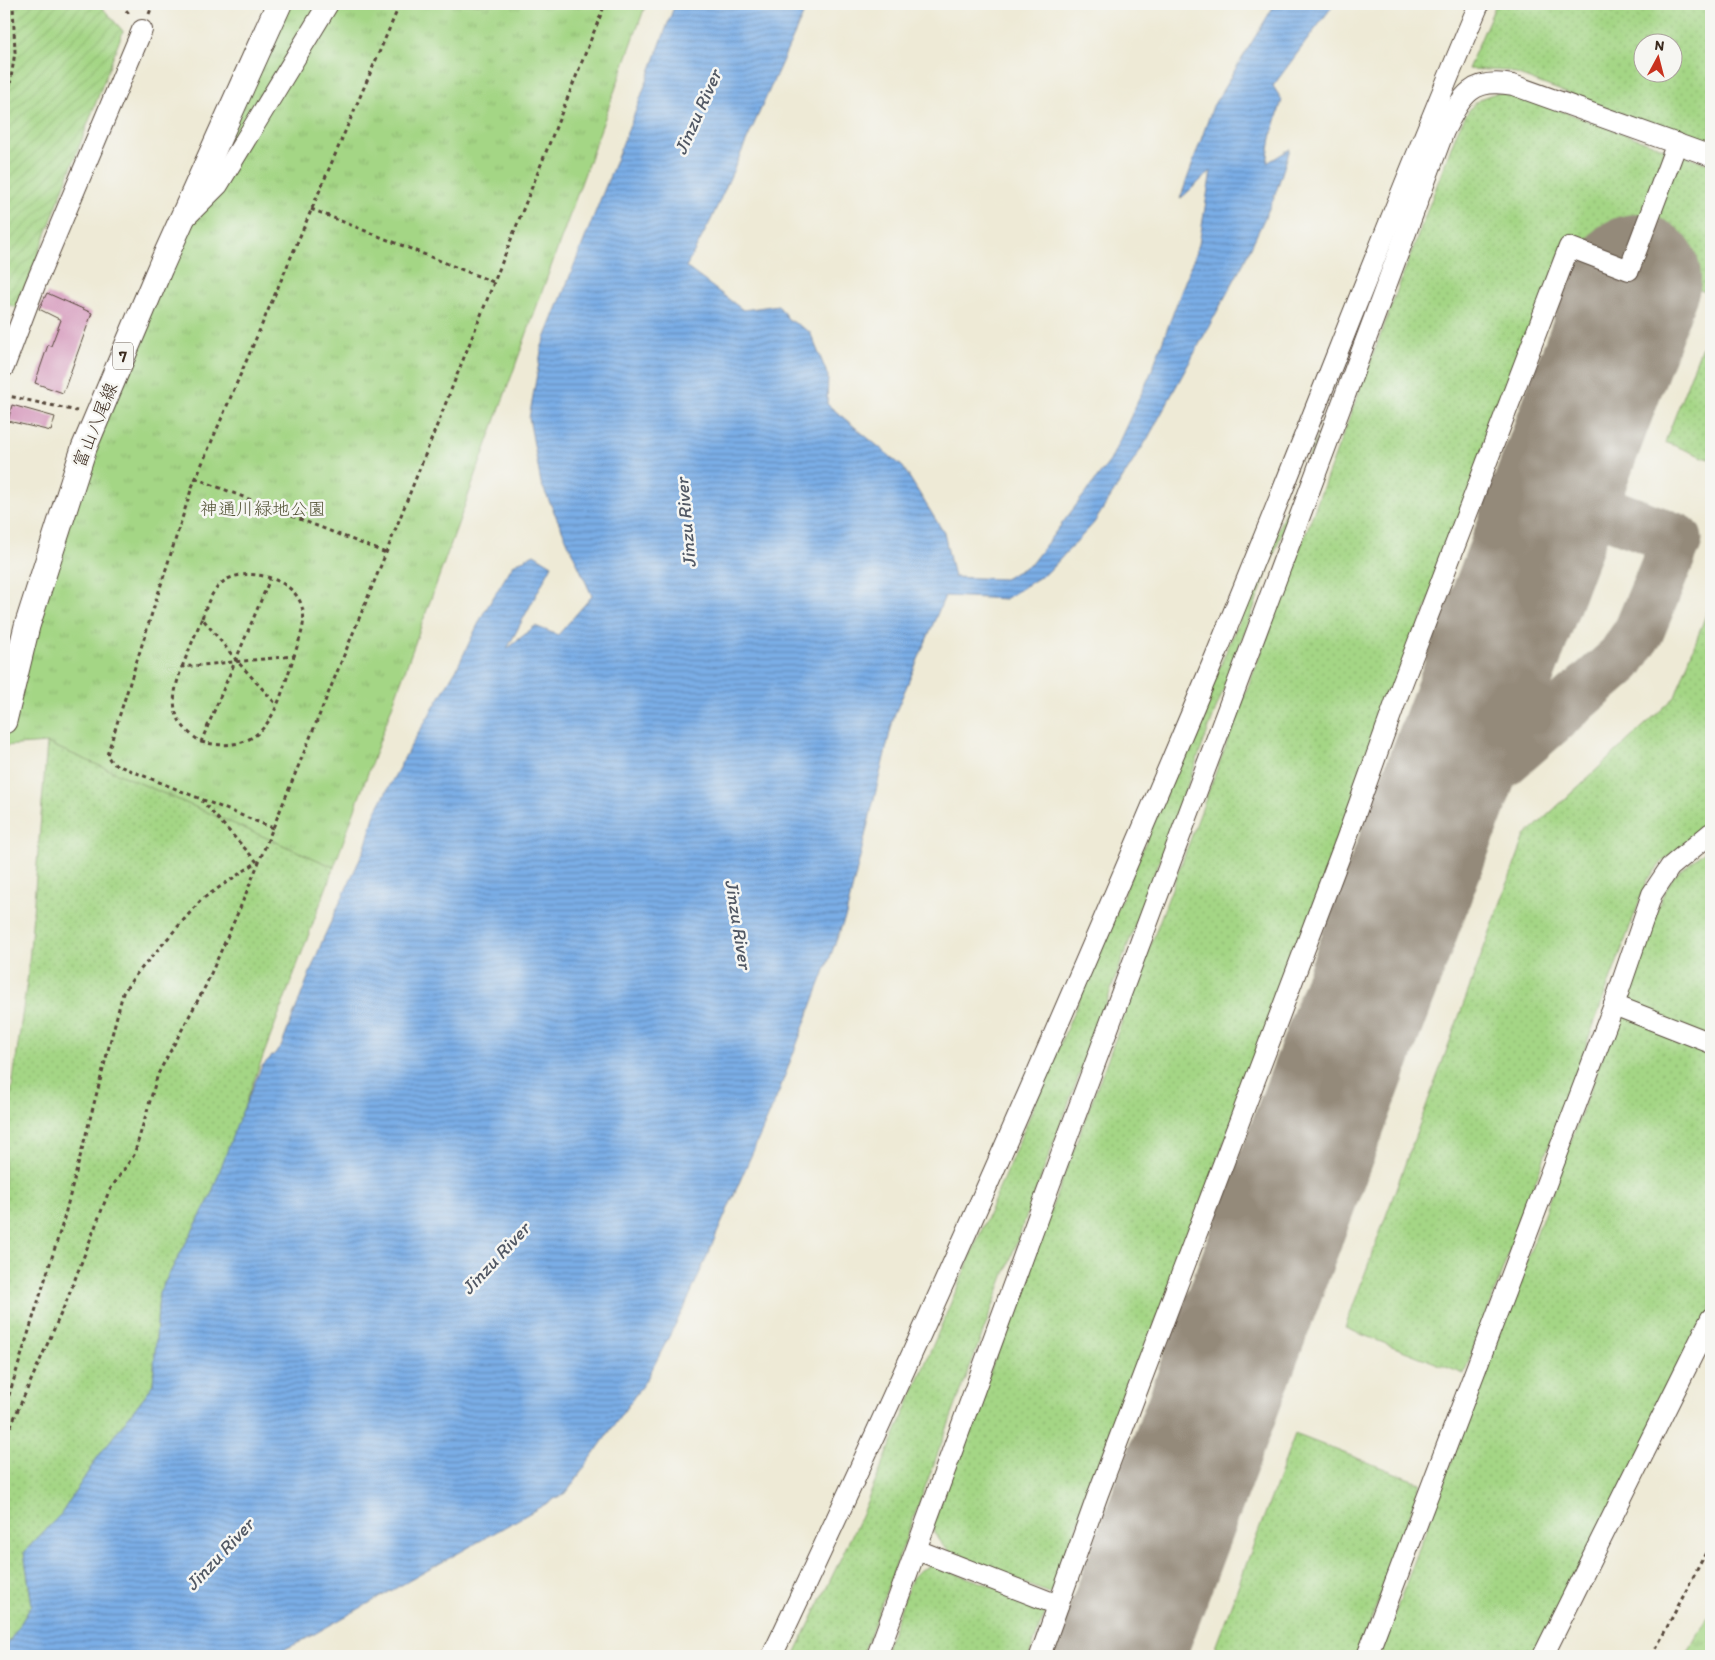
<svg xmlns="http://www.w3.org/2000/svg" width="1715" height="1660" viewBox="0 0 1715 1660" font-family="Itim,'Klee One',sans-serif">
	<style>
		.grass { fill: url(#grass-dots); stroke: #708052; fill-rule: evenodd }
		.park { fill: url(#park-tufts); stroke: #708052 }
		.garden { fill: url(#garden-furrows); stroke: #708052 }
		.water { fill: url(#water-rules); stroke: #5a6c82 }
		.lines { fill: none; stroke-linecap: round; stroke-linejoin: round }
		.taxiway { stroke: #948a7a; stroke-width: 51 }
		.runway { stroke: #948a7a; stroke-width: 128 }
		.building { fill: #d391b8 }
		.minor-casing { stroke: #56473a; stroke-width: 22 }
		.major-casing { stroke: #56473a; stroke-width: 27 }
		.path { stroke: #56473a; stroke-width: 3; stroke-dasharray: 4 4; stroke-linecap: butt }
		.minor { stroke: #fff; stroke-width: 20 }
		.major { stroke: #fff; stroke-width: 25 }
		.labels { text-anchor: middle; stroke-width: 5; stroke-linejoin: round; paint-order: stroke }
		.shield { fill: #f6f6f2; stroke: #73675e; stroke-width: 1 }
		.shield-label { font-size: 16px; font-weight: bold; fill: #3b2a1e }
		.street-label { font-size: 18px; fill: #3b2a1e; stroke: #f6f6f2 }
		.park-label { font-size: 18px; fill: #555538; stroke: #f6f6f2 }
		.water-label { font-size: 19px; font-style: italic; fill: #515864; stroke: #f6f6f2 }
	</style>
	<defs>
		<pattern id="grass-dots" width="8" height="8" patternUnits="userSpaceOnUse" patternTransform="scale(1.25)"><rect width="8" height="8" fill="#a4d685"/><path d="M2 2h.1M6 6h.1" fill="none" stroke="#8eb872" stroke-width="1.8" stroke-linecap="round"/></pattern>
		<pattern id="park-tufts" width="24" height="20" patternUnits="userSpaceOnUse" patternTransform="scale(1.25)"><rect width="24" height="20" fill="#a4d685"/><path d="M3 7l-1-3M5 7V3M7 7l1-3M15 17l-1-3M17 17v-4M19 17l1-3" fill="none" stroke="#8eb872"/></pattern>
		<pattern id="garden-furrows" width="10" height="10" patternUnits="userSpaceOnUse" patternTransform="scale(1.25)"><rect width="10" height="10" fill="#a4d685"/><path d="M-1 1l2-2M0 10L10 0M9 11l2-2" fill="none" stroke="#8eb872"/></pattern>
		<pattern id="water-rules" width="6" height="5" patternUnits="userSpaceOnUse" patternTransform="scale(1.25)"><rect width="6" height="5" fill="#7aade6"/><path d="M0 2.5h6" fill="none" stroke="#658dba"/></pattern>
	</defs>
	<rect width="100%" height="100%" fill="#f6f6f2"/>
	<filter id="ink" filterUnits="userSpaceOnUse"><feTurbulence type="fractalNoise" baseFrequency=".02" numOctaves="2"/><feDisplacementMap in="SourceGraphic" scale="10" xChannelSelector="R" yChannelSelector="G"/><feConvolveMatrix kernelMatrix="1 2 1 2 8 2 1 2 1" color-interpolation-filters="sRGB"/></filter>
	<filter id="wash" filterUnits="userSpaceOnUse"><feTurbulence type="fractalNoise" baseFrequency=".0096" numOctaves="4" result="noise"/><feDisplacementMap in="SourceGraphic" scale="20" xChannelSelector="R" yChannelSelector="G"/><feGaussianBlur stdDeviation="1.12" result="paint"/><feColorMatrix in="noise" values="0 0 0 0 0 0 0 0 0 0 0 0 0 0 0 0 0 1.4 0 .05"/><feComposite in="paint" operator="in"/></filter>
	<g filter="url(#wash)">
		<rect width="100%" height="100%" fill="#eeead6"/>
		<g class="grass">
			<path d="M1496,4H1711V147L1508,71L1468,69ZM1642,42H1672V72H1642Z"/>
			<path d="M1497,93L1515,94L1666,149L1628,263L1566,239L1170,1286L1051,1594L953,1554C941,1545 935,1539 933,1523L1458,129C1470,108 1473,99 1497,93Z"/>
			<polygon points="1679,153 1711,165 1711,294 1637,267"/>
			<polygon points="1711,323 1711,460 1665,442"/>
			<polygon points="1326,415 862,1656 794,1656 860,1518"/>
			<polygon points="1711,601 1711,821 1663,861 1647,881 1464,1374 1345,1328 1525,836 1675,697"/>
			<polygon points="47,743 334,867 210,1198 159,1293 153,1385 97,1458 61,1514 24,1552 32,1605 4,1650 4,1144 28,974"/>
			<polygon points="1711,846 1711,1313 1538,1656 1379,1656 1662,897 1673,877"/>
			<polygon points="1295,1434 1421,1483 1358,1656 1222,1656 1213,1653"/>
			<polygon points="932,1565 1048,1606 1029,1656 883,1656 912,1578 920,1570"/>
		</g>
		<g class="park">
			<polygon points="279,4 646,4 334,867 47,743 4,746 4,721 84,448"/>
			<polygon points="1711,1609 1711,1656 1686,1656"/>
		</g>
		<polygon class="garden" points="4,4 99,4 123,31 18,308 4,303"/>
		<polygon class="water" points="675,4 808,4 711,220 686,267 743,310 778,305 788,319 810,332 828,376 827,404 903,467 944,533 954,577 1004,579 1031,564 1110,461 1150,375 1199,244 1211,171 1180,199 1213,106 1275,4 1334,4 1273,86 1282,100 1271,138 1267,163 1290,149 1274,198 1243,264 1148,438 1094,523 1048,572 1005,599 945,596 894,716 846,915 776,1099 686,1304 648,1377 567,1492 300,1642 270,1656 4,1656 4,1650 32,1605 24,1552 61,1514 97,1458 153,1385 159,1293 210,1198 236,1126 262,1066 281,1047 323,939 365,848 375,813 409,749 457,668 483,614 513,565 534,554 552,565 507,649 535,626 558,635 592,596 541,483 529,418 542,346 636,110"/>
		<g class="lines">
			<polyline class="taxiway" points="1431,825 1620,660 1639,631 1677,539 1556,494"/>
			<polyline class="runway" points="1119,1656 1637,278"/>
		</g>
		<g id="blocks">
			<g class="building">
				<polygon points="47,293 92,313 63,393 35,383 48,345 51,346 61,320 39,309"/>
				<polygon points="12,405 55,417 51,431 8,421"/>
			</g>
		</g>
	</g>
	<g filter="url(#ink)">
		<use href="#blocks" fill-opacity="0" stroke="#56473a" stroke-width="1"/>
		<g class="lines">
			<g class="minor-casing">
				<g id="minor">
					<polyline points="187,216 218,185 328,4"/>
					<polyline points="4,367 35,285 142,30"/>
					<polyline points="1614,1005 1711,1043"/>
					<polyline points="917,1550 1058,1605"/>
					<path d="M772,1656C928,1327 1074,993 1215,657C1305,440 1387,220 1479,4"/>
					<path d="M877,1656L1057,1165L1444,131C1462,96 1470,77 1513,85L1711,156"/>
					<polyline points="1040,1656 1098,1494 1346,840 1402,684 1569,247 1629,270 1677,143"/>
					<polyline points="1367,1656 1614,1005 1652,894 1670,867 1711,833"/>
					<polyline points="1543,1656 1711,1318"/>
				</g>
			</g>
			<g class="major-casing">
				<polyline id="major" points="4,721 27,626 84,448 160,268 279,4"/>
			</g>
			<g class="path">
				<polyline points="121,4 130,15"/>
				<polyline points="149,14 153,4"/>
				<polyline points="4,124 15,52 13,4"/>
				<polyline points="311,209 493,282"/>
				<polyline points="4,395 77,411"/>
				<polyline points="195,478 386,553"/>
				<path d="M202,618C207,604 211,592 223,582C245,565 295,578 302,607C307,623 299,640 294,656"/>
				<polyline points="182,667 202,618 237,661 277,705"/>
				<path d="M201,742C269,757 277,707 294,656L182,667C170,701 169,720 201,742L270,579"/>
				<polyline points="273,828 112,763 107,755 192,487 400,4"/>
				<polyline points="4,1411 63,1222 123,993 134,977 202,899 257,862 202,801"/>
				<polyline points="4,1441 67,1300 109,1191 134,1155 158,1074 205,987 240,908 386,553 605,4"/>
				<polyline points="1652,1656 1711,1543"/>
			</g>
			<use href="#minor" class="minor"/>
			<use href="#major" class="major"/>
		</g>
	</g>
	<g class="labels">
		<rect class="shield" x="113" y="342.5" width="20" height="27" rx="4"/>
		<g class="shield-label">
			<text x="123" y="362">7</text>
		</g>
		<g class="street-label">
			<text transform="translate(95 425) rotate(-68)" y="6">富山八尾線</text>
		</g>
		<g class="park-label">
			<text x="263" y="515">神通川緑地公園</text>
		</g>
		<g class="water-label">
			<text transform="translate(697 112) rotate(-66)" y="7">Jinzu River</text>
			<text transform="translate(685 523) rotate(-95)" y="7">Jinzu River</text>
			<text transform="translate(739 924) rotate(81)" y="7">Jinzu River</text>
			<text transform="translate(495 1258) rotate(-47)" y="7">Jinzu River</text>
			<text transform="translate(219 1554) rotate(-47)" y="7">Jinzu River</text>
		</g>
	</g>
	<rect width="1715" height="1660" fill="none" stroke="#f6f6f2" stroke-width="20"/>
	<g transform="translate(1658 58) rotate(7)"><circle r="24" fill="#f6f6f2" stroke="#aba49d"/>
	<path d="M0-4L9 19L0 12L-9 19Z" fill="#c8321e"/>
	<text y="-8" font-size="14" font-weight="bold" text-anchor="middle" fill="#3b2a1e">N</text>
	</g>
</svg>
